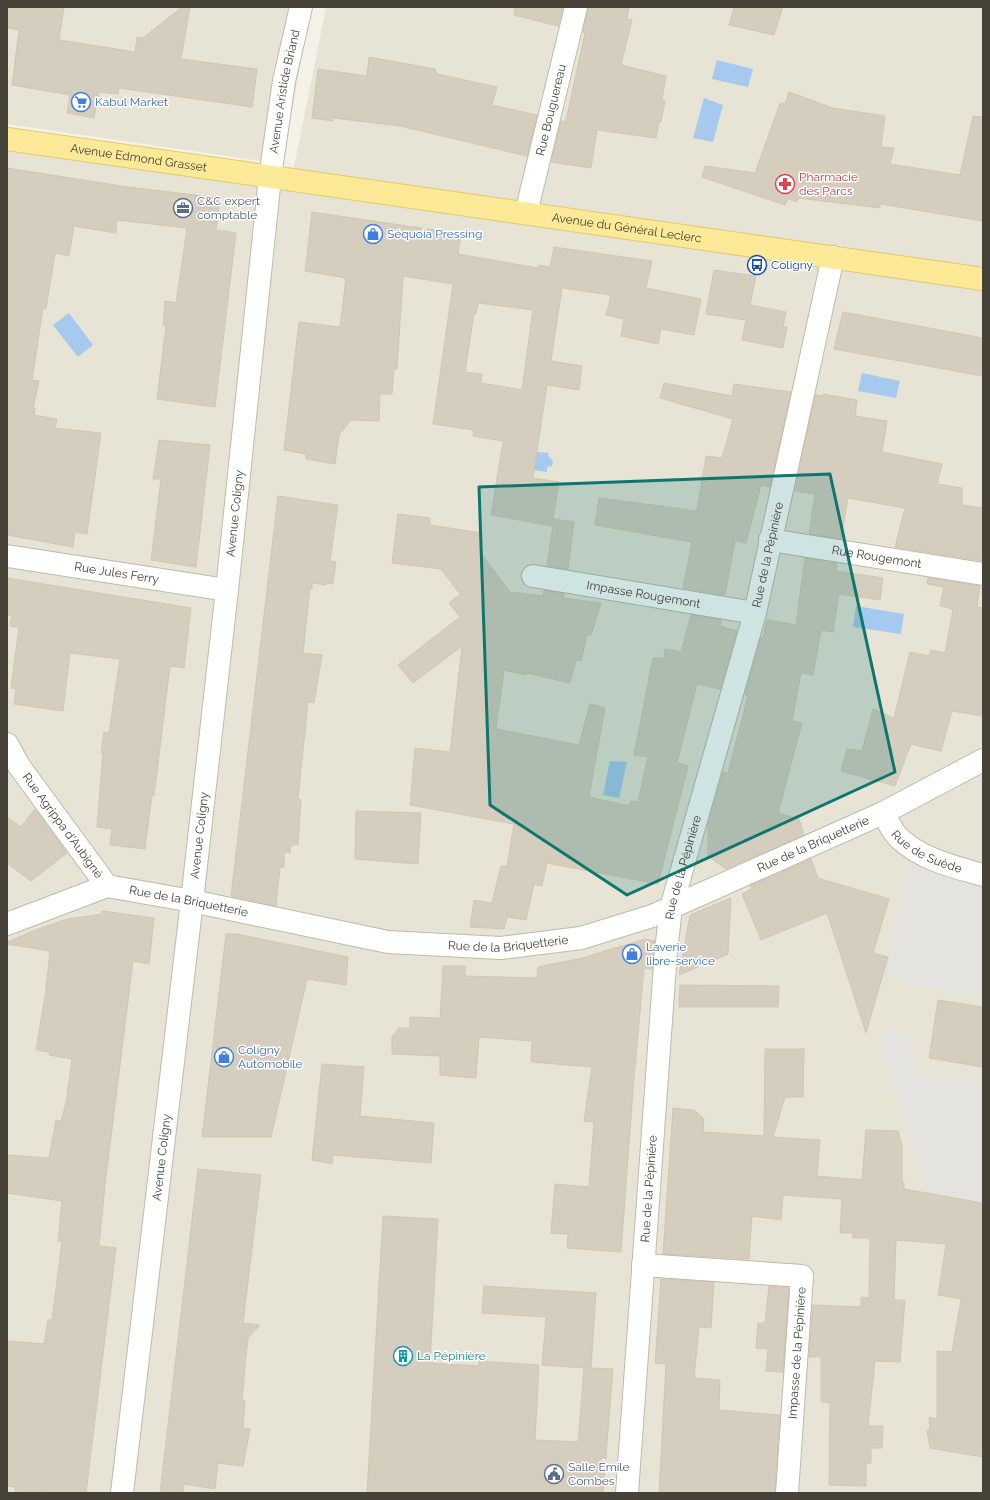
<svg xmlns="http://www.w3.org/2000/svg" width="990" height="1500" viewBox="0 0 990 1500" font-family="Raleway,sans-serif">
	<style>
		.residential { fill: #e7e4d6 }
		.parking { fill: #e5e3e0 }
		.water { fill: #a6c9ef }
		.building { fill: #d5cebe; stroke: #d0c7b1; fill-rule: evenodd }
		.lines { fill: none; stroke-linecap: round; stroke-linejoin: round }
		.minor-casing { stroke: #bfbaab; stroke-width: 24 }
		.major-casing { stroke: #e1ca69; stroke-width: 24 }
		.minor { stroke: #fff; stroke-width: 22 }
		.major { stroke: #fcea99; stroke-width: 22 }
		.marked { fill: #0f766e; fill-opacity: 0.2; stroke: #0f766e; stroke-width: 3; stroke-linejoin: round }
		.labels { text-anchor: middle; stroke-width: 3; stroke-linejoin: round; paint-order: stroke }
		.street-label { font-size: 12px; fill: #474237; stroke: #fff }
		.shop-label { font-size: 12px; fill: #366cbe; stroke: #fff; text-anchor: start }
		.health-label { font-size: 12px; fill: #be3a42; stroke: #fff; text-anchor: start }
		.service-label { font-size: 12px; fill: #4e5e75; stroke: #fff; text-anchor: start }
		.transit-label { font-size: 12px; fill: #164399; stroke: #fff; text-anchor: start }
		.culture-label { font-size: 12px; fill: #0d838f; stroke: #fff; text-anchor: start }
	</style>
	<rect width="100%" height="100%" fill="#f4f1e8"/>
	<g class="residential">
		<polygon points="7,7 311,7 282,164 7,124"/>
		<polygon points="326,7 983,7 983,1493 7,1493 7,139 292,177"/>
	</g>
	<g class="parking">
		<polygon points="915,850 983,875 983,993 972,994 945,992 924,985 922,990 884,973"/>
		<polygon points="884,1031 914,1037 912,1047 912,1055 919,1075 983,1081 983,1203 928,1194 882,1051"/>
	</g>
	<g class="water">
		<polygon points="717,60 753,69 748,87 712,79"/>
		<polygon points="704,98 723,105 713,142 693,138"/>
		<polygon points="69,313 93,345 78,357 53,325"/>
		<polygon points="862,373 900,381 896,398 858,391"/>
		<polygon points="515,450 549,453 548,456 553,461 552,466 547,467 547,472 514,467"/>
		<polygon points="856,606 904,614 901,634 853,627"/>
		<polygon points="610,761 627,762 619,798 603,795"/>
	</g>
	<g class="building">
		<polygon points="7,7 64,7 59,40 135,52 137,37 143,38 182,7 190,7 181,59 257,69 252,107 119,88 118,94 99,92 94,118 67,113 70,95 12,85 19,30 7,28"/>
		<polygon points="515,7 563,7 558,26 514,15"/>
		<polygon points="588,7 629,7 627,19 632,20 621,65 666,76 662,100 665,101 661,122 659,122 656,138 597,130 591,168 551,162 561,121 565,122 567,116 585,33 583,32"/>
		<polygon points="734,7 783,7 774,35 729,25"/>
		<polygon points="369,57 435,69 437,74 497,87 492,105 537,115 527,156 400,126 333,118 333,121 312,118 318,69 367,76"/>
		<polygon points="789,92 833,108 885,116 881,147 894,148 890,164 960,175 973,116 983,117 983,221 880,204 880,208 798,198 797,202 788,199 785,205 702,177 705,166 755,173 780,103 785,104"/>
		<polygon points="7,168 128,187 220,198 216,230 236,233 215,407 157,399 166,326 163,325 165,301 176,303 187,228 117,220 116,233 74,226 69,256 55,253 46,309 43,308 32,380 39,381 33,408 35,408 34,415 57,419 55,428 101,433 87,534 75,532 73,547 7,535"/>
		<path d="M312,212L461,234L458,254L538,268V265L550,267L554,247L652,261L646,288L701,299L694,335L661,329L658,344L621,336L624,319L606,315L611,295L562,288L551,361L582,366L579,390L547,385L533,478L559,482L552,526L491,515L503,441L473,436L474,430L433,424L453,284L403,276L397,369H394L392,394H380L379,421L351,420L339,435L335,464L306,459V454L284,450L299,322L340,327L346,278L305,271ZM478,303L533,310L522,390L481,383L482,374L465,372L474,313L476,314Z"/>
		<polygon points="714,270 756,276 750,305 786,312 783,327 787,327 783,348 742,340 746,320 706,314"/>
		<polygon points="843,312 983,338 983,376 834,349"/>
		<polygon points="664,383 732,396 734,384 791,392 770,487 761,485 746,543 735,541 725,595 683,588 692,542 595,525 599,498 697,511 706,456 722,458 733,419 660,398"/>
		<polygon points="823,394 857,400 855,416 887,421 882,452 942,464 937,484 962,488 962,505 983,508 983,561 895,547 905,508 848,498 841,539 809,534 815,494 795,491 815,395 823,396"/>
		<polygon points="159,440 210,445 196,567 151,560 161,479 153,479"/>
		<polygon points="278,496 338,505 330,561 336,562 333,584 326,583 326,585 312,583 312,589 310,588 303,653 322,655 314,703 308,702 298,799 301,800 298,845 291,845 290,853 284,852 284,867 280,867 276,906 231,896"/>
		<polygon points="398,514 430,518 430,525 482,533 479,551 510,592 543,596 544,590 564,594 564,598 601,603 591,635 587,635 581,661 576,660 570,683 527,673 526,675 504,670 496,729 579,745 590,704 605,708 589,797 629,806 631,801 638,802 648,757 634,755 653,658 664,658 665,649 681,652 691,615 721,620 720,626 737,631 720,689 697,684 677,763 688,766 658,884 547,863 542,886 534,884 526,920 507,917 504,929 470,927 474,900 492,903 501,866 507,866 514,824 410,805 415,748 450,752 462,646 413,683 398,665 460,617 449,603 460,594 441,569 392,563"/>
		<polygon points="554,519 574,522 568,569 547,566"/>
		<polygon points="805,558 837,563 836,571 883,578 880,600 839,594 833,632 821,630 813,675 801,673 792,721 802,723 778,813 799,819 804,835 726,869 708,856 708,825 723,772 728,773 748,696 745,695 761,637 763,638 767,620 796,625"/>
		<polygon points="7,578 191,608 184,668 170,666 154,796 152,795 145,849 110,845 112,829 97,827 103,753 101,753 104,732 109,733 120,659 70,653 63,711 14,704 16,689 11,688 19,627 10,626 12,615 7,615"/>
		<polygon points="928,578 980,586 977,607 983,608 983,716 952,711 941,751 911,744 895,786 841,771 847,749 862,751 873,709 894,718 910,652 929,656 931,650 945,653 953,609 940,606 944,587 927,584"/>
		<polygon points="35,809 67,853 31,881 7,863 7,817 21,827"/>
		<polygon points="356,811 421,813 418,864 355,859"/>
		<polygon points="811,859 818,878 889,899 873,953 888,957 866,1033 827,913 761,940 742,894 753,888 750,886"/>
		<polygon points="731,898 728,954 679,975 690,915"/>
		<polygon points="102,911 154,918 149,964 133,961 105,1185 99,1246 116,1248 86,1493 15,1492 15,1487 7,1486 7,1341 44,1344 48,1320 52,1320 62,1241 58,1241 62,1201 7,1193 7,1155 49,1158 56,1120 61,1121 66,1103 72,1059 49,1055 50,1052 36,1050 46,990 50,951 7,944 7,942 38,929 68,919 102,914"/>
		<polygon points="226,934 237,934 348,957 346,985 307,979 271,1137 202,1137"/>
		<polygon points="645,939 655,941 652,969 644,968 633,1090 621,1252 567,1248 568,1234 551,1233 555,1184 589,1187 594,1122 584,1121 592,1067 531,1062 532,1041 479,1037 476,1078 440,1075 440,1056 392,1054 392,1037 399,1028 410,1028 410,1017 440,1018 443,966 465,966 465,976 537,978 538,967 582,958"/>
		<polygon points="680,985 779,986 778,1007 679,1007"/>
		<polygon points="938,1000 983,1007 983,1067 929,1058"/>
		<polygon points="765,1049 804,1049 803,1097 785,1097 773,1137 820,1140 817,1176 862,1180 866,1130 898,1131 902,1145 902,1183 904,1183 904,1189 983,1203 983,1457 930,1448 927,1430 930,1430 929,1417 937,1419 937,1351 952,1352 961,1299 938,1295 946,1244 896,1240 894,1300 905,1300 900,1362 875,1361 868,1426 883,1426 882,1448 871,1448 871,1463 866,1463 866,1486 829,1485 830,1403 821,1402 821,1357 809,1357 813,1305 861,1307 861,1297 869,1298 870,1238 853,1238 853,1233 840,1233 842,1199 783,1195 781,1220 752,1216 749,1259 663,1254 673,1108 694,1110 704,1119 703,1132 764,1136"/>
		<polygon points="322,1064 364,1067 360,1116 434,1123 431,1163 333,1155 332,1164 312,1160"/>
		<polygon points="198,1169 261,1175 243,1323 260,1325 248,1338 244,1376 242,1401 245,1401 243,1428 250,1429 243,1466 218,1463 215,1489 184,1484 183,1493 160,1493"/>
		<polygon points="383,1216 438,1219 430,1363 479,1366 479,1361 539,1365 535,1440 578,1442 584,1368 542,1365 546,1317 482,1313 484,1286 596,1293 591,1368 613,1369 603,1493 367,1493"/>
		<polygon points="661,1279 714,1282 711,1328 699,1327 694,1378 720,1380 719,1410 780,1415 775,1493 659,1493 666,1364 655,1363"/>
		<polygon points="769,1286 789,1288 783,1372 766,1371 768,1349 756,1348 758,1323 765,1323"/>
	</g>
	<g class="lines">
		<g class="minor-casing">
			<g id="minor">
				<path id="s1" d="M526,213L576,7"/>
				<path id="s2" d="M770,540L983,574"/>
				<path id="s3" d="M7,556L227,590"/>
				<path id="s4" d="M533,576L755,613"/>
				<path id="s5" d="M7,744L19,766L107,886"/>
				<path id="s6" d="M883,813C888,821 892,831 898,837C920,859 954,867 983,875"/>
				<path id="s7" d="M7,924L107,886L192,901L388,942L501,948L581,938L652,916L883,813L983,760"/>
				<polyline points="643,1265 802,1276 787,1493"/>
				<path id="s8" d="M122,1493L192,901L227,590L270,177L284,81L301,7"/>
				<path id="s9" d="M627,1493L666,951L671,908L755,613L833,257"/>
			</g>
		</g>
		<g class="major-casing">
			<g id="major">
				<path id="s10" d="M7,139L983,279"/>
			</g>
		</g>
		<use href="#minor" class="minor"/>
		<use href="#major" class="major"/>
	</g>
	<path class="marked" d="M830,474L895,772L627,895L490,805L479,487Z"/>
	<defs>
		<g id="supermarket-ring" transform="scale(1)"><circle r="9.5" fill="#fff" stroke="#3f7fe0" stroke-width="1.5"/><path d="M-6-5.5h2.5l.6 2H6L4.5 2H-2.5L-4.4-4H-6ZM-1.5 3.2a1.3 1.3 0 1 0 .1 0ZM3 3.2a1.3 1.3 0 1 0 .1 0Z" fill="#3f7fe0"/></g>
		<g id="pharmacy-ring" transform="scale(1)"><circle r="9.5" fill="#fff" stroke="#e0444e" stroke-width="1.5"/><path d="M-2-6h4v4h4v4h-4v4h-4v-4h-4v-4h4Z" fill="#e0444e"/></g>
		<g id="office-ring" transform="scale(1)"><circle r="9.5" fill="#fff" stroke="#5c6f8a" stroke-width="1.5"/><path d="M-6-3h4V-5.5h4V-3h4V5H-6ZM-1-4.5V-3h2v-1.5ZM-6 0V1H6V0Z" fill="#5c6f8a"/></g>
		<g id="shop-ring" transform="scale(1)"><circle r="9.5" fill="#fff" stroke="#3f7fe0" stroke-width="1.5"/><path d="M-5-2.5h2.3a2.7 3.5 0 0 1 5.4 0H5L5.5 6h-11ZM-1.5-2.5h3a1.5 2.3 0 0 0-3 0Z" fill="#3f7fe0"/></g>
		<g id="bus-ring" transform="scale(1)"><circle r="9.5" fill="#fff" stroke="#1a4fb4" stroke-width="1.5"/><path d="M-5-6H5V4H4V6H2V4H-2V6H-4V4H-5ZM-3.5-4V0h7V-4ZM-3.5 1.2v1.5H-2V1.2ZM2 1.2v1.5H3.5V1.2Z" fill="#1a4fb4"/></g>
		<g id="building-ring" transform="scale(1)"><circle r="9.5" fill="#fff" stroke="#0f9aa8" stroke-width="1.5"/><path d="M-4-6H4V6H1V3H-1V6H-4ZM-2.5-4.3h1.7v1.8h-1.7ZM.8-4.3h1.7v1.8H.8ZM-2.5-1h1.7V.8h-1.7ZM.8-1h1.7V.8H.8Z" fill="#0f9aa8"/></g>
		<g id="civic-ring" transform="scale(1)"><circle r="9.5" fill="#fff" stroke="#5c6f8a" stroke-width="1.5"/><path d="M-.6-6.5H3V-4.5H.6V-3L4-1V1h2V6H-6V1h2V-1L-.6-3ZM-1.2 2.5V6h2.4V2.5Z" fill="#5c6f8a"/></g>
	</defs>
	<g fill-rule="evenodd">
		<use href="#supermarket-ring" x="81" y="102"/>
		<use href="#pharmacy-ring" x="785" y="184"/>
		<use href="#office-ring" x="183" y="208"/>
		<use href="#shop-ring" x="373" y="234"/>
		<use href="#bus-ring" x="757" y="265"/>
		<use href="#shop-ring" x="632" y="954"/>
		<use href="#shop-ring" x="224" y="1057"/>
		<use href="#building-ring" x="403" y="1356"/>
		<use href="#civic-ring" x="554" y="1474"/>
	</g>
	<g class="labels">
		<g class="street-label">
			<text dy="4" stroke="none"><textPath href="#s8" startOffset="1411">Avenue Aristide Briand</textPath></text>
			<text dy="4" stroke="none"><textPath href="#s1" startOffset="106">Rue Bouguereau</textPath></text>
			<text dy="4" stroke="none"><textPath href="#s10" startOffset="133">Avenue Edmond Grasset</textPath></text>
			<text dy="4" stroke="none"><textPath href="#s10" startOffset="626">Avenue du Général Leclerc</textPath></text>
			<text dy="4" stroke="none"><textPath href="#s8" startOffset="986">Avenue Coligny</textPath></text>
			<text dy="4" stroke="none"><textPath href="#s9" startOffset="953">Rue de la Pépinière</textPath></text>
			<text dy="4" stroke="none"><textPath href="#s2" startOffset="108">Rue Rougemont</textPath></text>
			<text dy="4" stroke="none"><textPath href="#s3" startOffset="111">Rue Jules Ferry</textPath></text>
			<text dy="4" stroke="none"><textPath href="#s4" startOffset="112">Impasse Rougemont</textPath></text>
			<text dy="4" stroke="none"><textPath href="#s5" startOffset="99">Rue Agrippa d'Aubigné</textPath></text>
			<text dy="4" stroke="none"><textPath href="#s8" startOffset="662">Avenue Coligny</textPath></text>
			<text dy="4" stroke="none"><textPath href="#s7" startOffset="838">Rue de la Briquetterie</textPath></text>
			<text dy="4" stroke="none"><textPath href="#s6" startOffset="61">Rue de Suède</textPath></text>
			<text dy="4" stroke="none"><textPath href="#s9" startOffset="629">Rue de la Pépinière</textPath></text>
			<text dy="4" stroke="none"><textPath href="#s7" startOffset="190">Rue de la Briquetterie</textPath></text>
			<text dy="4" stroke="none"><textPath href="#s7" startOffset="514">Rue de la Briquetterie</textPath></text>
			<text dy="4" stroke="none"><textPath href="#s8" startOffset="338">Avenue Coligny</textPath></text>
			<text dy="4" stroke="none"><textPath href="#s9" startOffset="305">Rue de la Pépinière</textPath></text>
			<text transform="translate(797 1353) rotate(-86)" y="4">Impasse de la Pépinière</text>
		</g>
		<g class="shop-label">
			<text x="95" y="106">Kabul Market</text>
			<text x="387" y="238">Séquoia Pressing</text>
			<text x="646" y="951">Laverie<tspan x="646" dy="14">libre-service</tspan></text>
			<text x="238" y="1054">Coligny<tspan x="238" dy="14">Automobile</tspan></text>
		</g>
		<g class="health-label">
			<text x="799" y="181">Pharmacie<tspan x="799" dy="14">des Parcs</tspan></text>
		</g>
		<g class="service-label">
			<text x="197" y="205">C&amp;C expert<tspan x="197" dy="14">comptable</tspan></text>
			<text x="568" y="1471">Salle Émile<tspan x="568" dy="14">Combes</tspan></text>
		</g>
		<g class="transit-label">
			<text x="771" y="269">Coligny</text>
		</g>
		<g class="culture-label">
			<text x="417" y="1360">La Pépinière</text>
		</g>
	</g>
	<rect width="990" height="1500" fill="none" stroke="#474237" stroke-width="16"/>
</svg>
